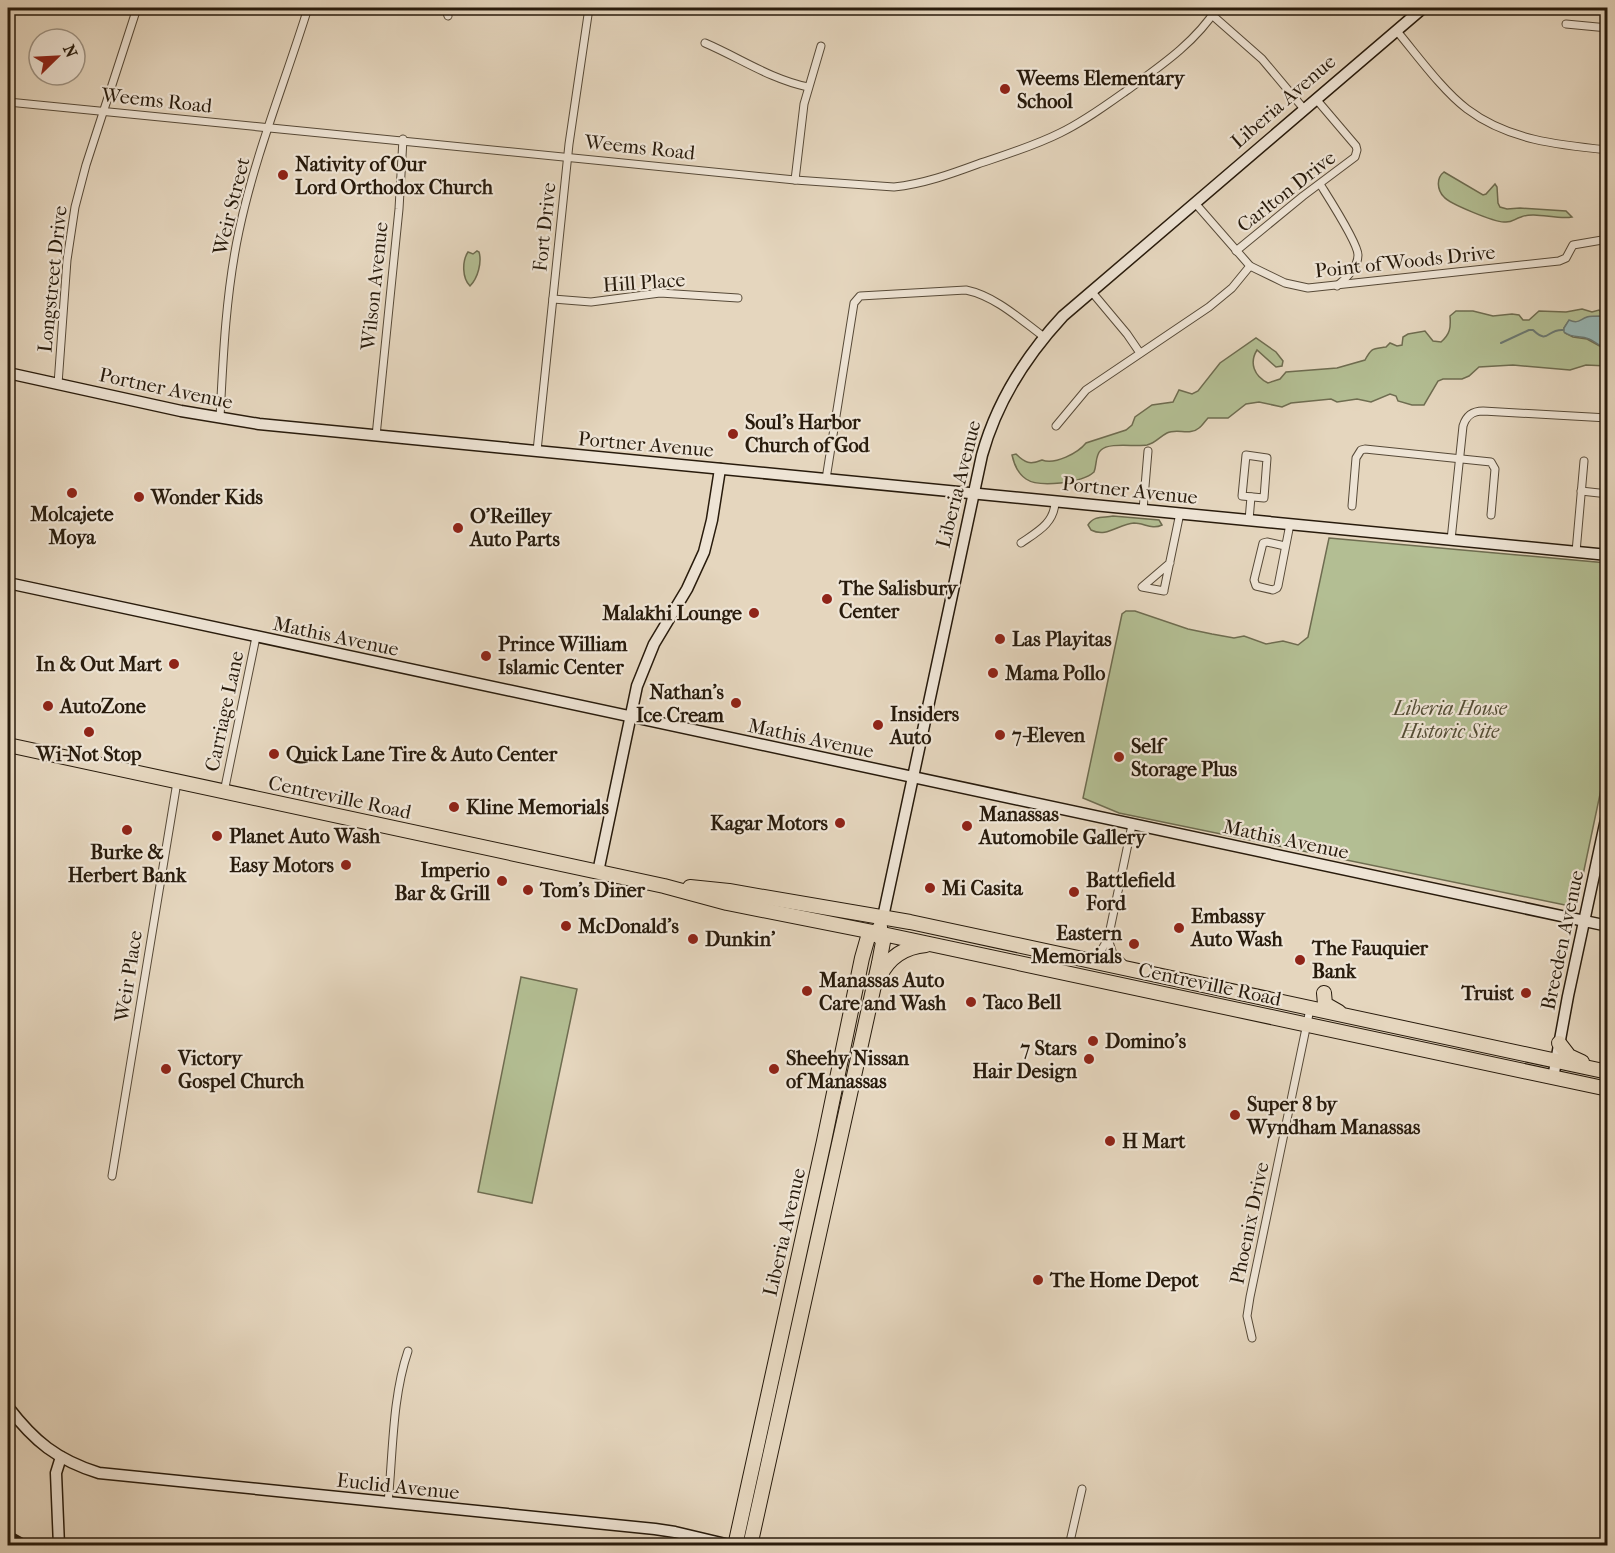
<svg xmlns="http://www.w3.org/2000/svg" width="1615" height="1553" viewBox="0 0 1615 1553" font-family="'IM FELL French Canon',serif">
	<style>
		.green { fill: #b3be93; stroke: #6e6c50; stroke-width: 1.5 }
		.water { fill: #97b8b7; stroke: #6b7973; stroke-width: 1.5 }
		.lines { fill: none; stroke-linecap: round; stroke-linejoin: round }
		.stream { stroke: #6b7973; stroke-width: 2 }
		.street-casing { stroke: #574a38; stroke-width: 9 }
		.secondary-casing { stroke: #281b0c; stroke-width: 13 }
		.highway-casing { stroke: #281b0c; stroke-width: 16 }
		.street { stroke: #eee4d5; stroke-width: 7 }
		.secondary { stroke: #eee4d5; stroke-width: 10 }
		.highway { stroke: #e5d6be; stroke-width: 14 }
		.rail-casing { stroke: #281b0c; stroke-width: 4.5 }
		.rail { stroke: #eee4d5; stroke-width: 2; stroke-dasharray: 7; stroke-linecap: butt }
		.poi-dot { fill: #8f2418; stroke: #eee4d5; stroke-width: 2 }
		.labels { text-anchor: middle; stroke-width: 4.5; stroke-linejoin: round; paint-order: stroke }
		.poi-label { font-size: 20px; font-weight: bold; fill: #281b0c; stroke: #eee4d5; text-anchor: start }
		.street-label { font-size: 20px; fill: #281b0c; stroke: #eee4d5 }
		.park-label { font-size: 20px; font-style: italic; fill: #524c34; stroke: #eee4d5 }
	</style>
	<rect width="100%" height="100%" fill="#e5d6be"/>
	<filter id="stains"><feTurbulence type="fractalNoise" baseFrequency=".00333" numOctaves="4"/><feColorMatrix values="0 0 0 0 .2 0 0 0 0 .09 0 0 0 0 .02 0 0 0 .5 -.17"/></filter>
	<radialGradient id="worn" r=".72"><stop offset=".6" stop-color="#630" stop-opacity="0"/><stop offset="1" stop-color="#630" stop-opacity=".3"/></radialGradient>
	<g class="green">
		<path d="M1444,172L1483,195L1486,194L1495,184L1497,187L1498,203L1500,207L1507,209L1520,208L1566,211L1572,217C1557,220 1534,211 1521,217C1514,219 1512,223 1504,222C1494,222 1450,204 1444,197C1437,190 1436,178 1444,172Z"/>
		<path d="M477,251L479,252C482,262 478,278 470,286C462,278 462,261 468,252L473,254Z"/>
		<path d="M1582,309L1592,312L1599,310L1606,317H1588L1581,322H1568L1564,328L1565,333L1573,337L1587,339L1607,350V366L1586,365L1570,370L1513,365L1479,367L1469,376L1462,379H1443L1438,381L1424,405H1412L1398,401L1396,396L1390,394L1371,402L1357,399L1337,402L1331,399L1291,403L1282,407L1259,402L1246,404L1228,418H1208C1205,421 1202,426 1199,428C1190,436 1177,428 1167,433C1159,437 1156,443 1147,445C1135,447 1109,442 1101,450C1095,455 1097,465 1094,472C1082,483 1039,488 1026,479C1017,473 1014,464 1012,455L1016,454C1025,463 1030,465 1042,460C1055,465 1078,453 1086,443L1126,430L1132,425L1135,417L1152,405L1173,402L1179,390L1192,394L1198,391L1220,363L1256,338L1276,352L1283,361L1282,366L1276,367L1257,350C1249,363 1254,376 1268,383L1280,379L1286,372L1337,368L1365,360C1372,347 1373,349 1386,347L1390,343L1397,346L1402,345L1403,337L1408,334L1425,331L1433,341L1441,342C1450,334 1451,328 1450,316L1456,311H1473L1493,316L1512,314L1519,315L1523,320H1529L1539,311L1566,312Z"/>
		<path d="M1113,516L1159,520L1162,525C1152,530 1144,523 1134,523C1118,524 1107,538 1091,530L1088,525C1094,515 1104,518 1113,516Z"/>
		<polygon points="1329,538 1607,563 1607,761 1579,894 1574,904 1565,905 1119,813 1083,798 1122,614 1126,611 1135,611 1188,629 1212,634 1234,638 1244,636 1266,644 1283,641 1298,645 1308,637"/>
		<polygon points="521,977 577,989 532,1203 478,1192"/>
	</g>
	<path class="water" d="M1602,316L1607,317V350C1601,347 1596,342 1589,339C1579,335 1574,339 1564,332V328L1569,320C1578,324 1579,320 1587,317C1590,316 1598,316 1602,316Z"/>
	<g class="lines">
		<path class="stream" d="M1501,343L1529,330H1533C1549,345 1546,329 1563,330"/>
		<g class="street-casing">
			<g id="street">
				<polyline points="445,8 448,16"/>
				<polyline points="1212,15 1262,59 1304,109"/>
				<polyline points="1566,24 1608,28"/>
				<path d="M1396,30C1417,55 1442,90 1467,109C1508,140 1558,145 1608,150"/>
				<path d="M705,43C740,58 770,79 808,87"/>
				<path d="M8,102L795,180L894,187C923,184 951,174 978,164C1005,155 1034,146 1060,133C1083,122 1105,106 1126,91C1159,67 1195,43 1217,8"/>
				<polyline points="795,180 804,104 821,46"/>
				<path d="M1320,184C1328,197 1358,243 1358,255C1358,268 1345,279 1337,286"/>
				<polyline points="1195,203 1250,266 1285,283 1308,288 1559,261 1566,258 1573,245 1608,239"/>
				<polyline points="1236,251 1303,196 1355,157 1357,150 1356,146 1316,99"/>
				<polyline points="1091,291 1127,334 1140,353"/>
				<polyline points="553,299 591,302 660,293 738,298"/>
				<polyline points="58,384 67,260 75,207 86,165 137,8"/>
				<path d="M220,418C223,356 226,292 239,231C255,155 285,82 308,8"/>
				<polyline points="1056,426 1086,390 1209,307 1232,288 1250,266"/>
				<polyline points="376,436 399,209 403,139"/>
				<polyline points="537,451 569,144 589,8"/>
				<polygon points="1246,455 1267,458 1264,498 1242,496"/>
				<path d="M826,479L854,303L860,296L966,290C995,296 1020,319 1044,337"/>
				<polyline points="1581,491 1608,494"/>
				<polyline points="1352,506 1356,458 1361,450 1365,449 1491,462 1495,469 1491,515"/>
				<polyline points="1143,510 1148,451"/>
				<polyline points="1249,520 1251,497"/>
				<path d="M1451,540L1463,426C1466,416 1472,411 1483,411L1608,418"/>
				<path d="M1021,543C1037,532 1055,523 1055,501"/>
				<polyline points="1285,546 1267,542 1263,543 1254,580 1256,586 1273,590 1277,588 1278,586 1290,524"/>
				<polyline points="1576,552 1584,461"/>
				<polyline points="1170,563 1142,587 1164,591 1164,590 1180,513"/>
				<polyline points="224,792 256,637"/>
				<polyline points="1108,939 1113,954 1123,963"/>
				<polyline points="1090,958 1099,954 1108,939 1132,825"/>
				<polyline points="112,1176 177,782"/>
				<polyline points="1252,1338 1247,1316 1250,1297 1310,1009"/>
				<path d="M388,1503C393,1454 392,1398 408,1351"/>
				<polyline points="1069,1546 1082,1489"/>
			</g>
		</g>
		<g class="secondary-casing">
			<g id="secondary">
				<polyline points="8,373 181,411 259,424 1608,555"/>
				<polyline points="8,583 1608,926"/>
				<polyline points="598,872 637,686 654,644 687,589 704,552 712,520 720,469"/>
				<path d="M883,917L982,455C997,401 1025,357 1063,316L1423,8"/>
				<polyline points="1553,1078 1568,996 1608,810"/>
				<path d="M8,1407C34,1441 57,1460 99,1473L655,1529L675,1532L734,1546"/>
				<polyline points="59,1546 56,1473 61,1457"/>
				<polyline points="761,1546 773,1546"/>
			</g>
		</g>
		<g class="highway-casing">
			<g id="highway">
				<polyline points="8,745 664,886 727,903 878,933 1608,1089"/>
				<polyline points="690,887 729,891 910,922 1608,1072"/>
				<path d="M880,976C889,957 904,947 926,945"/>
				<polyline points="1324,993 1325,1004 1339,1012"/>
				<polyline points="1559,1043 1569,1056 1582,1062"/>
				<polyline points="735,1546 824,1141 862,958 868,937 878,933"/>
				<polyline points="750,1546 879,963 883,942 878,933 880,927"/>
			</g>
		</g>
		<use href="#street" class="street"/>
		<use href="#secondary" class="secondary"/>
		<use href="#highway" class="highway"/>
		<g class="rail-casing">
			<polyline id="rail" points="8,1532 33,1546"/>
		</g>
		<use href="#rail" class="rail"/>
	</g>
	<g class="poi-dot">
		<circle cx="1005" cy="89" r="6"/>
		<circle cx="283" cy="175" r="6"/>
		<circle cx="733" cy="434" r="6"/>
		<circle cx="72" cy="493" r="6"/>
		<circle cx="139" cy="497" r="6"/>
		<circle cx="458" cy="528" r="6"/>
		<circle cx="827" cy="599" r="6"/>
		<circle cx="754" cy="613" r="6"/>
		<circle cx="1000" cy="639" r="6"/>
		<circle cx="486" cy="656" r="6"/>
		<circle cx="174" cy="664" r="6"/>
		<circle cx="993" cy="673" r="6"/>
		<circle cx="736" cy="703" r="6"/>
		<circle cx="48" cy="706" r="6"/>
		<circle cx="878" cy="725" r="6"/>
		<circle cx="89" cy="732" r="6"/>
		<circle cx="1000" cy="735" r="6"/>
		<circle cx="274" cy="754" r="6"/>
		<circle cx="1119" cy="757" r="6"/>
		<circle cx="454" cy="807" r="6"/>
		<circle cx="840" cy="823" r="6"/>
		<circle cx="967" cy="826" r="6"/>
		<circle cx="127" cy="830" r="6"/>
		<circle cx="217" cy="836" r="6"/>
		<circle cx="346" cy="865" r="6"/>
		<circle cx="502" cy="881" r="6"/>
		<circle cx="930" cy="888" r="6"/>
		<circle cx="528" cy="890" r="6"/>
		<circle cx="1074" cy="892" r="6"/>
		<circle cx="566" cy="926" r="6"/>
		<circle cx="1179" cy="928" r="6"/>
		<circle cx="693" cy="939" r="6"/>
		<circle cx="1134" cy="944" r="6"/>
		<circle cx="1300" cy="960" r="6"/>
		<circle cx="807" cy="991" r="6"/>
		<circle cx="1526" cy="993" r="6"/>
		<circle cx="971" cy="1002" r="6"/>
		<circle cx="1093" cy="1041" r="6"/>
		<circle cx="1089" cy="1059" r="6"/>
		<circle cx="166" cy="1069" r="6"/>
		<circle cx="774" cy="1069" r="6"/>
		<circle cx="1235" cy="1115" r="6"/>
		<circle cx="1110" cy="1141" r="6"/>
		<circle cx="1038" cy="1280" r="6"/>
	</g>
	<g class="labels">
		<g class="poi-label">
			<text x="1017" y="85">Weems Elementary<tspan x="1017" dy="23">School</tspan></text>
			<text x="295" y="171">Nativity of Our<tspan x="295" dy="23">Lord Orthodox Church</tspan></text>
			<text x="745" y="429">Soul's Harbor<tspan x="745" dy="23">Church of God</tspan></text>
			<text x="151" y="504">Wonder Kids</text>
			<text x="72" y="521" text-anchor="middle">Molcajete<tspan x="72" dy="23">Moya</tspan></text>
			<text x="470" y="523">O'Reilley<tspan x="470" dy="23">Auto Parts</tspan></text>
			<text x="839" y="595">The Salisbury<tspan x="839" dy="23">Center</tspan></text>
			<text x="742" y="620" text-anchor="end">Malakhi Lounge</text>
			<text x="1012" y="646">Las Playitas</text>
			<text x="498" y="651">Prince William<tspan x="498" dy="23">Islamic Center</tspan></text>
			<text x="162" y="671" text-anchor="end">In &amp; Out Mart</text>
			<text x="1005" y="680">Mama Pollo</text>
			<text x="724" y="699" text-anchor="end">Nathan's<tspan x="724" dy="23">Ice Cream</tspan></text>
			<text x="60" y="713">AutoZone</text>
			<text x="890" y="721">Insiders<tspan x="890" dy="23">Auto</tspan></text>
			<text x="1012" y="742">7-Eleven</text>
			<text x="1131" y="753">Self<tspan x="1131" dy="23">Storage Plus</tspan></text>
			<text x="89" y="761" text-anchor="middle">Wi-Not Stop</text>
			<text x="286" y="761">Quick Lane Tire &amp; Auto Center</text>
			<text x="466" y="814">Kline Memorials</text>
			<text x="979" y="821">Manassas<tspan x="979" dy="23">Automobile Gallery</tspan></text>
			<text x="828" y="830" text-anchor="end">Kagar Motors</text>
			<text x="229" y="843">Planet Auto Wash</text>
			<text x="127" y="859" text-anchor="middle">Burke &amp;<tspan x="127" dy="23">Herbert Bank</tspan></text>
			<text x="334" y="872" text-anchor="end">Easy Motors</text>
			<text x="490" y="877" text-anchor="end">Imperio<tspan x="490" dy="23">Bar &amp; Grill</tspan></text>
			<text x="1086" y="887">Battlefield<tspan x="1086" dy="23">Ford</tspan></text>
			<text x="942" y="895">Mi Casita</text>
			<text x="540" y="897">Tom's Diner</text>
			<text x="1191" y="923">Embassy<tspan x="1191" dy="23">Auto Wash</tspan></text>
			<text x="578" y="933">McDonald's</text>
			<text x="1122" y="940" text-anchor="end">Eastern<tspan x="1122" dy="23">Memorials</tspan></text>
			<text x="705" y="946">Dunkin'</text>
			<text x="1312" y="955">The Fauquier<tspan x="1312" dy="23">Bank</tspan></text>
			<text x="819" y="987">Manassas Auto<tspan x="819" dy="23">Care and Wash</tspan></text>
			<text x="1514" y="1000" text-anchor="end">Truist</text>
			<text x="983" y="1009">Taco Bell</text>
			<text x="1105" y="1048">Domino's</text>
			<text x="1077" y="1055" text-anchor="end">7 Stars<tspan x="1077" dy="23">Hair Design</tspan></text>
			<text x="178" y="1065">Victory<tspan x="178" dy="23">Gospel Church</tspan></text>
			<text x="786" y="1065">Sheehy Nissan<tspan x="786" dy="23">of Manassas</tspan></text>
			<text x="1247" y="1111">Super 8 by<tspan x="1247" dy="23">Wyndham Manassas</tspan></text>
			<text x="1122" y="1148">H Mart</text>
			<text x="1050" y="1287">The Home Depot</text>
		</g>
		<g class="street-label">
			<text transform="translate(157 100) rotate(6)" y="7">Weems Road</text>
			<text transform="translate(1283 101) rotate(-41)" y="7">Liberia Avenue</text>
			<text transform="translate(640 147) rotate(6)" y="7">Weems Road</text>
			<text transform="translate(1286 191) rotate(-38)" y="7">Carlton Drive</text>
			<text transform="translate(231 206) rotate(-76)" y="7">Weir Street</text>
			<text transform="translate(544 227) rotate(-84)" y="7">Fort Drive</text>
			<text transform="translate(1405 261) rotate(-6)" y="7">Point of Woods Drive</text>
			<text transform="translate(52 279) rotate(-84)" y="7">Longstreet Drive</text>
			<text transform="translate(644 282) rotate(-4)" y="7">Hill Place</text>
			<text transform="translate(374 286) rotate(-84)" y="7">Wilson Avenue</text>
			<text transform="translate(166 388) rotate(12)" y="7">Portner Avenue</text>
			<text transform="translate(646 444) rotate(5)" y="7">Portner Avenue</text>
			<text transform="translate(958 484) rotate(-76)" y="7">Liberia Avenue</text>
			<text transform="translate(1130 490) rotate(6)" y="7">Portner Avenue</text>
			<text transform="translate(336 636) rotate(12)" y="7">Mathis Avenue</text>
			<text transform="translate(224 711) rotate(-78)" y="7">Carriage Lane</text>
			<text transform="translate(811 738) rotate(12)" y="7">Mathis Avenue</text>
			<text transform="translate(340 797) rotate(12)" y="7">Centreville Road</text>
			<text transform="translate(1286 839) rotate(12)" y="7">Mathis Avenue</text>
			<text transform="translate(1562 940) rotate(-78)" y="7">Breeden Avenue</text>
			<text transform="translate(128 976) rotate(-81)" y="7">Weir Place</text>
			<text transform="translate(1210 984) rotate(12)" y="7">Centreville Road</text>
			<text transform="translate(1249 1223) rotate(-78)" y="7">Phoenix Drive</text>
			<text transform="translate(784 1232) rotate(-77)" y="7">Liberia Avenue</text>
			<text transform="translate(398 1486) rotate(6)" y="7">Euclid Avenue</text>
		</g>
		<g class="park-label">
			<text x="1450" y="715">Liberia House<tspan x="1450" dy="23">Historic Site</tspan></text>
		</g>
	</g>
	<rect width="1615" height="1553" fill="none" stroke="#e5d6be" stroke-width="30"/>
	<rect x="9" y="9" width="1597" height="1535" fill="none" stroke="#281b0c" stroke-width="3"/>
	<rect x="15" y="15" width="1585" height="1523" fill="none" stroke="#281b0c" stroke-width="1.5"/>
	<g transform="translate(57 57) rotate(66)"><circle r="28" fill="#eee4d5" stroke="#9f9485" stroke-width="1.5"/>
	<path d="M0-4.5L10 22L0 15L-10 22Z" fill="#8f2418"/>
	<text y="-9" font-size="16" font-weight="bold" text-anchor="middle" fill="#281b0c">N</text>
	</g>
	<rect width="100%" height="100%" filter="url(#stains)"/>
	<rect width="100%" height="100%" fill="url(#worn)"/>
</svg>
